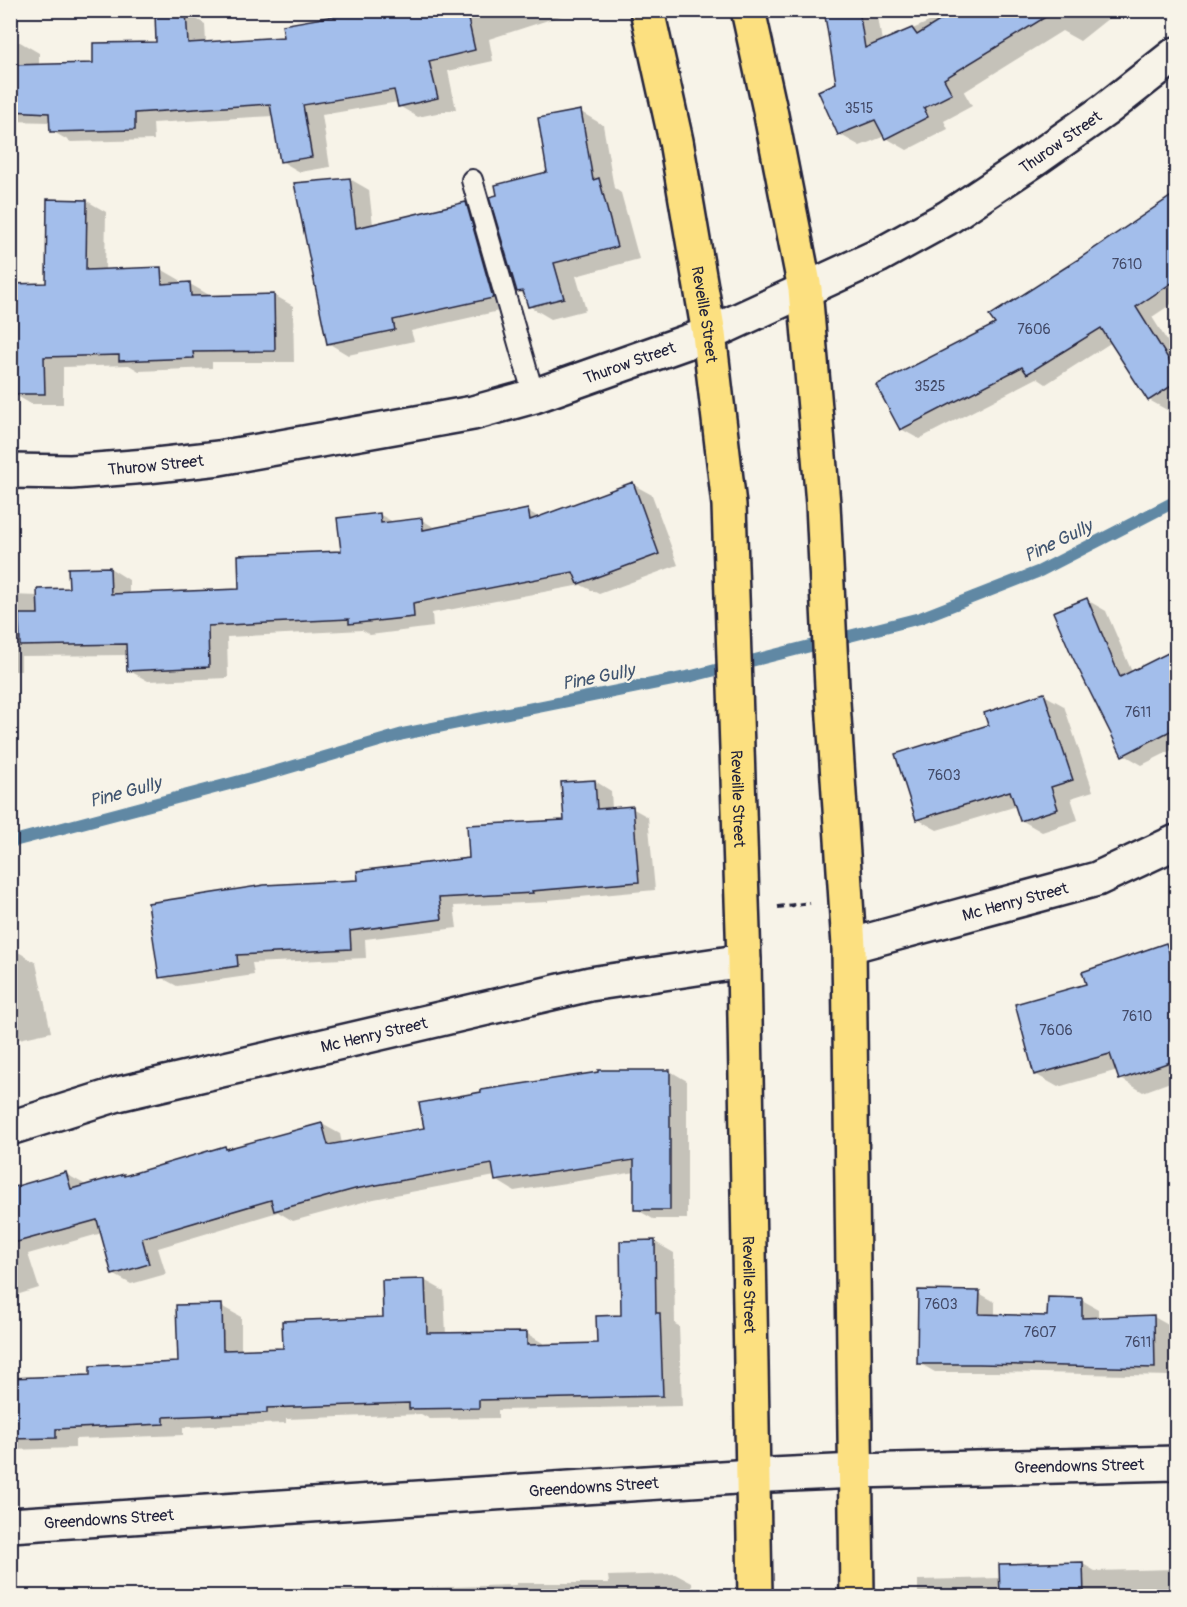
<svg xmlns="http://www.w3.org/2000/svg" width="1187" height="1607" viewBox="0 0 1187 1607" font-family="Pangolin,sans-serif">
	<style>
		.shadow { fill: #0003 }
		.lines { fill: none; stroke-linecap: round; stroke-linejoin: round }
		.stream { stroke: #6088a4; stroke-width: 12 }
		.building { fill: #a3beeb; stroke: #22223b; stroke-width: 1.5 }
		.service-casing { stroke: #22223b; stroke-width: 24 }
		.minor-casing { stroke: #22223b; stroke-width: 38 }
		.primary-casing { stroke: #22223b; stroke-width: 38 }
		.path { stroke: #22223b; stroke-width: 4; stroke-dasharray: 6 4.5; stroke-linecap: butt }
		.service { stroke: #f7f3e8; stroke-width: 20 }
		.minor { stroke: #f7f3e8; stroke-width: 33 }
		.primary { stroke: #fce080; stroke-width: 33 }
		.labels { text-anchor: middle; stroke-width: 4.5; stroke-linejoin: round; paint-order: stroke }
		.number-label { font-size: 14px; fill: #424967 }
		.street-label { font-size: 16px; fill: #22223b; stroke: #f7f3e8 }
		.water-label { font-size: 18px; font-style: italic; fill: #415570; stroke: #f7f3e8 }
	</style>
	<rect width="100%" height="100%" fill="#f7f3e8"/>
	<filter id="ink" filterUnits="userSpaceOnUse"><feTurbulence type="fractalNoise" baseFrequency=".0167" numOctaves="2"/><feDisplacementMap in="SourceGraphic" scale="12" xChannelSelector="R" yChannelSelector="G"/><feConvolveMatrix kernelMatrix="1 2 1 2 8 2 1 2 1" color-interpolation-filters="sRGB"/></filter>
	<g filter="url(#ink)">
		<g class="shadow">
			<polygon points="377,10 579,10 489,39 493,61 448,71 456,109 418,117 399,106 398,102 322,115 330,167 300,172 281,161 273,116 153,123 154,140 71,142 52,131 51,122 10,121 10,42 20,42 39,53 39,66 95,65 158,44 186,13 205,24 206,43 286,38"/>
			<polygon points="826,10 877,10 882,42 957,10 1119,10 1080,41 1062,31 964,92 972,106 944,121 948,129 907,150 886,138 885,136 860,146 839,134 837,84"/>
			<polygon points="581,112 603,125 614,188 621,193 639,259 576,276 586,310 551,319 529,306 526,296 518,291 548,173"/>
			<polygon points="350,179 369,190 373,225 466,204 485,215 512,308 411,331 414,341 348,355 328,343"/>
			<polygon points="1176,181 1176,190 1172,184"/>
			<polygon points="1176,195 1176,301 1152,317 1176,355 1176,404 1167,410 1149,400 1112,342 1046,384 1037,378 919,439 901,429 997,325 1078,261"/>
			<polygon points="87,201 106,212 105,271 161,269 180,280 180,284 190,284 209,295 209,297 274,295 293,306 294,362 212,362 212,368 139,371 129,365 63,367 63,404 31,404 12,393 47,284"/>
			<polygon points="632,484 652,495 678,565 599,594 581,585 432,613 433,627 370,635 362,630 227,637 228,678 148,681 128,670 128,655 21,656 21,671 10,671 10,595 39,596 70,590 110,568 129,580 129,594 241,590 342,552 379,514 395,523 422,520 437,529 528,511 540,518"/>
			<polygon points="1087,600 1106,611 1132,672 1176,649 1176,748 1142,765 1123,754"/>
			<polygon points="1044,695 1064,706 1093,791 1071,798 1078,820 1042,832 1021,820 1017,806 937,830 917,819 990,726"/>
			<polygon points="595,781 611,791 612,809 632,808 648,817 655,890 548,900 548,902 454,906 457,928 365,939 366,958 252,963 254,975 177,986 160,977 360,882 471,859 566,822"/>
			<polygon points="1166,945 1176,951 1176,1080 1143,1092 1121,1079 1118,1070 1058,1087 1035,1074 1088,985"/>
			<polygon points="20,953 36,963 51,1032 10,1041 10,955"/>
			<polygon points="670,1071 687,1081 687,1219 653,1219 636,1209 636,1172 514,1191 496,1180 495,1176 374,1199 293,1221 278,1212 158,1248 166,1274 131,1284 113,1274 102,1233 28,1254 39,1288 10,1297 10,1211 66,1174 84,1184 85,1187 127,1177 225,1147 229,1150 322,1124 340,1134 342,1144 426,1129"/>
			<polygon points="655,1242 674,1253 675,1324 679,1326 682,1406 498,1410 498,1418 430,1419 421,1414 286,1419 286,1423 183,1427 183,1435 75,1439 75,1448 10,1450 10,1380 92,1377 179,1364 221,1306 241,1317 241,1351 285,1350 385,1319 424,1280 444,1291 446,1335 526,1333 546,1345 599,1345 622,1316"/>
			<polygon points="979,1293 995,1302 995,1316 1049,1318 1049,1299 1082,1300 1098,1309 1098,1319 1154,1317 1170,1326 1171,1376 996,1372 935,1372 919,1363"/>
			<polygon points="1083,1564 1095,1571 1176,1569 1176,1596 918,1596 918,1580 1001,1578"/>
			<polygon points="675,1574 692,1583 693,1596 319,1596 319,1591 516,1585 516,1583 609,1583 608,1576"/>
		</g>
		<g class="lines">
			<polyline class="stream" points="10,842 267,774 403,734 692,676 920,618 1040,571 1176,501"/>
		</g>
		<g class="building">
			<polygon points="368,10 466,10 475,50 429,61 438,98 398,107 394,90 303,105 312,157 280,162 270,104 135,113 135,130 50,132 49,113 10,111 10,65 93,63 93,43 156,42 155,13 186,11 188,43 284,37 282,25"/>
			<polygon points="824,10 859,10 865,48 912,28 917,35 957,10 1057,10 944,79 952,94 924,108 928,117 885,139 875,120 838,135 818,91 836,83"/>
			<polygon points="581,110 593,180 599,178 617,247 554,263 564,298 528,307 523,291 517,292 489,197 497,195 495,185 547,172 538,118"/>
			<polygon points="350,178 356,228 466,202 493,298 393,320 395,330 327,344 294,183"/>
			<polygon points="1176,193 1176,280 1136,307 1176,371 1176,383 1148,401 1101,328 1027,374 1022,367 900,430 876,385 995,324 989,316 1077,260"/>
			<polygon points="47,199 87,200 86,270 161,267 162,284 190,282 191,296 274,294 275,351 193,352 194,358 119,361 119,355 44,357 45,394 10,394 10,284 46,283"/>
			<polygon points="633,482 659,554 578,584 573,572 413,603 414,617 349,624 349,619 208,626 209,667 127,671 126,644 20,646 19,614 38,614 37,589 69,588 68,568 110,567 111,594 239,589 238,555 341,551 337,518 380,513 381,523 422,518 423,530 528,509 530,520"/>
			<polygon points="1087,598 1120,677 1176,649 1176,728 1122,756 1072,656 1053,612"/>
			<polygon points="1044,693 1073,780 1051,787 1058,809 1020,821 1010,791 916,820 895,754 988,725 984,713"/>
			<polygon points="595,780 597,809 633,806 639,882 532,891 533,893 439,898 442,919 350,931 351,949 237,955 238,966 159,978 148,903 264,885 358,880 357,871 469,858 467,825 564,820 561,782"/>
			<polygon points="1166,943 1176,972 1176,1060 1119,1080 1110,1054 1034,1075 1015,1004 1086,984 1082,972"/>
			<polygon points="598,1070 670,1070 670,1210 634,1210 634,1160 495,1181 492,1164 355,1189 274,1211 271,1200 142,1238 149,1264 112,1275 97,1220 10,1244 10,1188 66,1172 71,1189 124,1174 124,1176 225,1146 226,1149 322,1123 328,1145 424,1128 419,1103 481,1092 481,1090 598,1072"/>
			<polygon points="655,1240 656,1313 660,1313 663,1396 479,1400 479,1408 409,1409 409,1403 267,1408 267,1413 164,1417 164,1424 56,1429 56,1438 10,1439 10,1378 90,1375 90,1366 178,1362 176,1305 222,1304 223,1350 283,1348 282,1321 383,1317 382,1280 425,1279 427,1333 527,1332 527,1345 597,1343 596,1316 621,1315 620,1241"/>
			<polygon points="918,1290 980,1291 979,1314 1047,1316 1048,1297 1082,1298 1082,1318 1154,1315 1155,1368 979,1364 917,1364"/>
			<polygon points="1083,1562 1084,1596 1000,1596 999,1564"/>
		</g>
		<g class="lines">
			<g class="service-casing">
				<polyline id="service" points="472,180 534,396"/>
			</g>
			<g class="minor-casing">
				<g id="minor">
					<path id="s1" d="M10,471L71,472L147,466L219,458L473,413L534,396L709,334L878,256L947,218L1037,158L1105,110L1176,54"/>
					<path id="s2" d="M849,946L1097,879L1176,842"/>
					<path id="s3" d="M10,1128L118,1094L590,984L744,961"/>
					<path id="s4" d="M10,1525L751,1476L856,1471L1176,1463"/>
				</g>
			</g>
			<g class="primary-casing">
				<g id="primary">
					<path id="s5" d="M647,10L676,141L709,334L729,505L744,961L755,1596"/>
					<polyline points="748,10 770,110 805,289 823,504 832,687 849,946 857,1596"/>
				</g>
			</g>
			<polyline class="path" points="778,907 810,903"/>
			<use href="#service" class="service"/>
			<use href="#minor" class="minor"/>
			<use href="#primary" class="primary"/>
		</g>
	</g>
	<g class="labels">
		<g class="number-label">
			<text x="859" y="113">3515</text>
			<text x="1127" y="269">7610</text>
			<text x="1034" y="334">7606</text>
			<text x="930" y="391">3525</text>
			<text x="1138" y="717">7611</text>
			<text x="944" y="780">7603</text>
			<text x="1137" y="1021">7610</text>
			<text x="1056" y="1035">7606</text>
			<text x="941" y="1309">7603</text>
			<text x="1040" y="1337">7607</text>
			<text x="1138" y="1347">7611</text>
		</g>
		<g class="street-label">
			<text dy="6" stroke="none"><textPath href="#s1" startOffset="1118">Thurow Street</textPath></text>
			<text dy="6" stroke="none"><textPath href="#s5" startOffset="310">Reveille Street</textPath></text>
			<text dy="6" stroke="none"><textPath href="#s1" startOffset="632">Thurow Street</textPath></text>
			<text dy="6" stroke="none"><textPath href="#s1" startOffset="146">Thurow Street</textPath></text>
			<text dy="6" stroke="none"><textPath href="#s5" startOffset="796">Reveille Street</textPath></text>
			<text dy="6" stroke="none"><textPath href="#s2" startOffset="172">Mc Henry Street</textPath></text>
			<text dy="6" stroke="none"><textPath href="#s3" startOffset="376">Mc Henry Street</textPath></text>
			<text dy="6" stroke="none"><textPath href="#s5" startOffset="1282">Reveille Street</textPath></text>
			<text dy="6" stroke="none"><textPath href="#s4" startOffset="1071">Greendowns Street</textPath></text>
			<text dy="6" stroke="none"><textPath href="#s4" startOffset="585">Greendowns Street</textPath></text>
			<text dy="6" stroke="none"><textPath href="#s4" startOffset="99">Greendowns Street</textPath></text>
		</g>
		<g class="water-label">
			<text transform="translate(1058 541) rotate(-26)" y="6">Pine Gully</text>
			<text transform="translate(598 677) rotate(-11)" y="6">Pine Gully</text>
			<text transform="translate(125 792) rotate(-15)" y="6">Pine Gully</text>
		</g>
	</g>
	<rect width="1187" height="1607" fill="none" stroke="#f7f3e8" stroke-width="36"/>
	<rect x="18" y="18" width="1151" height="1571" fill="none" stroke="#22223b" stroke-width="2" filter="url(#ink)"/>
</svg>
